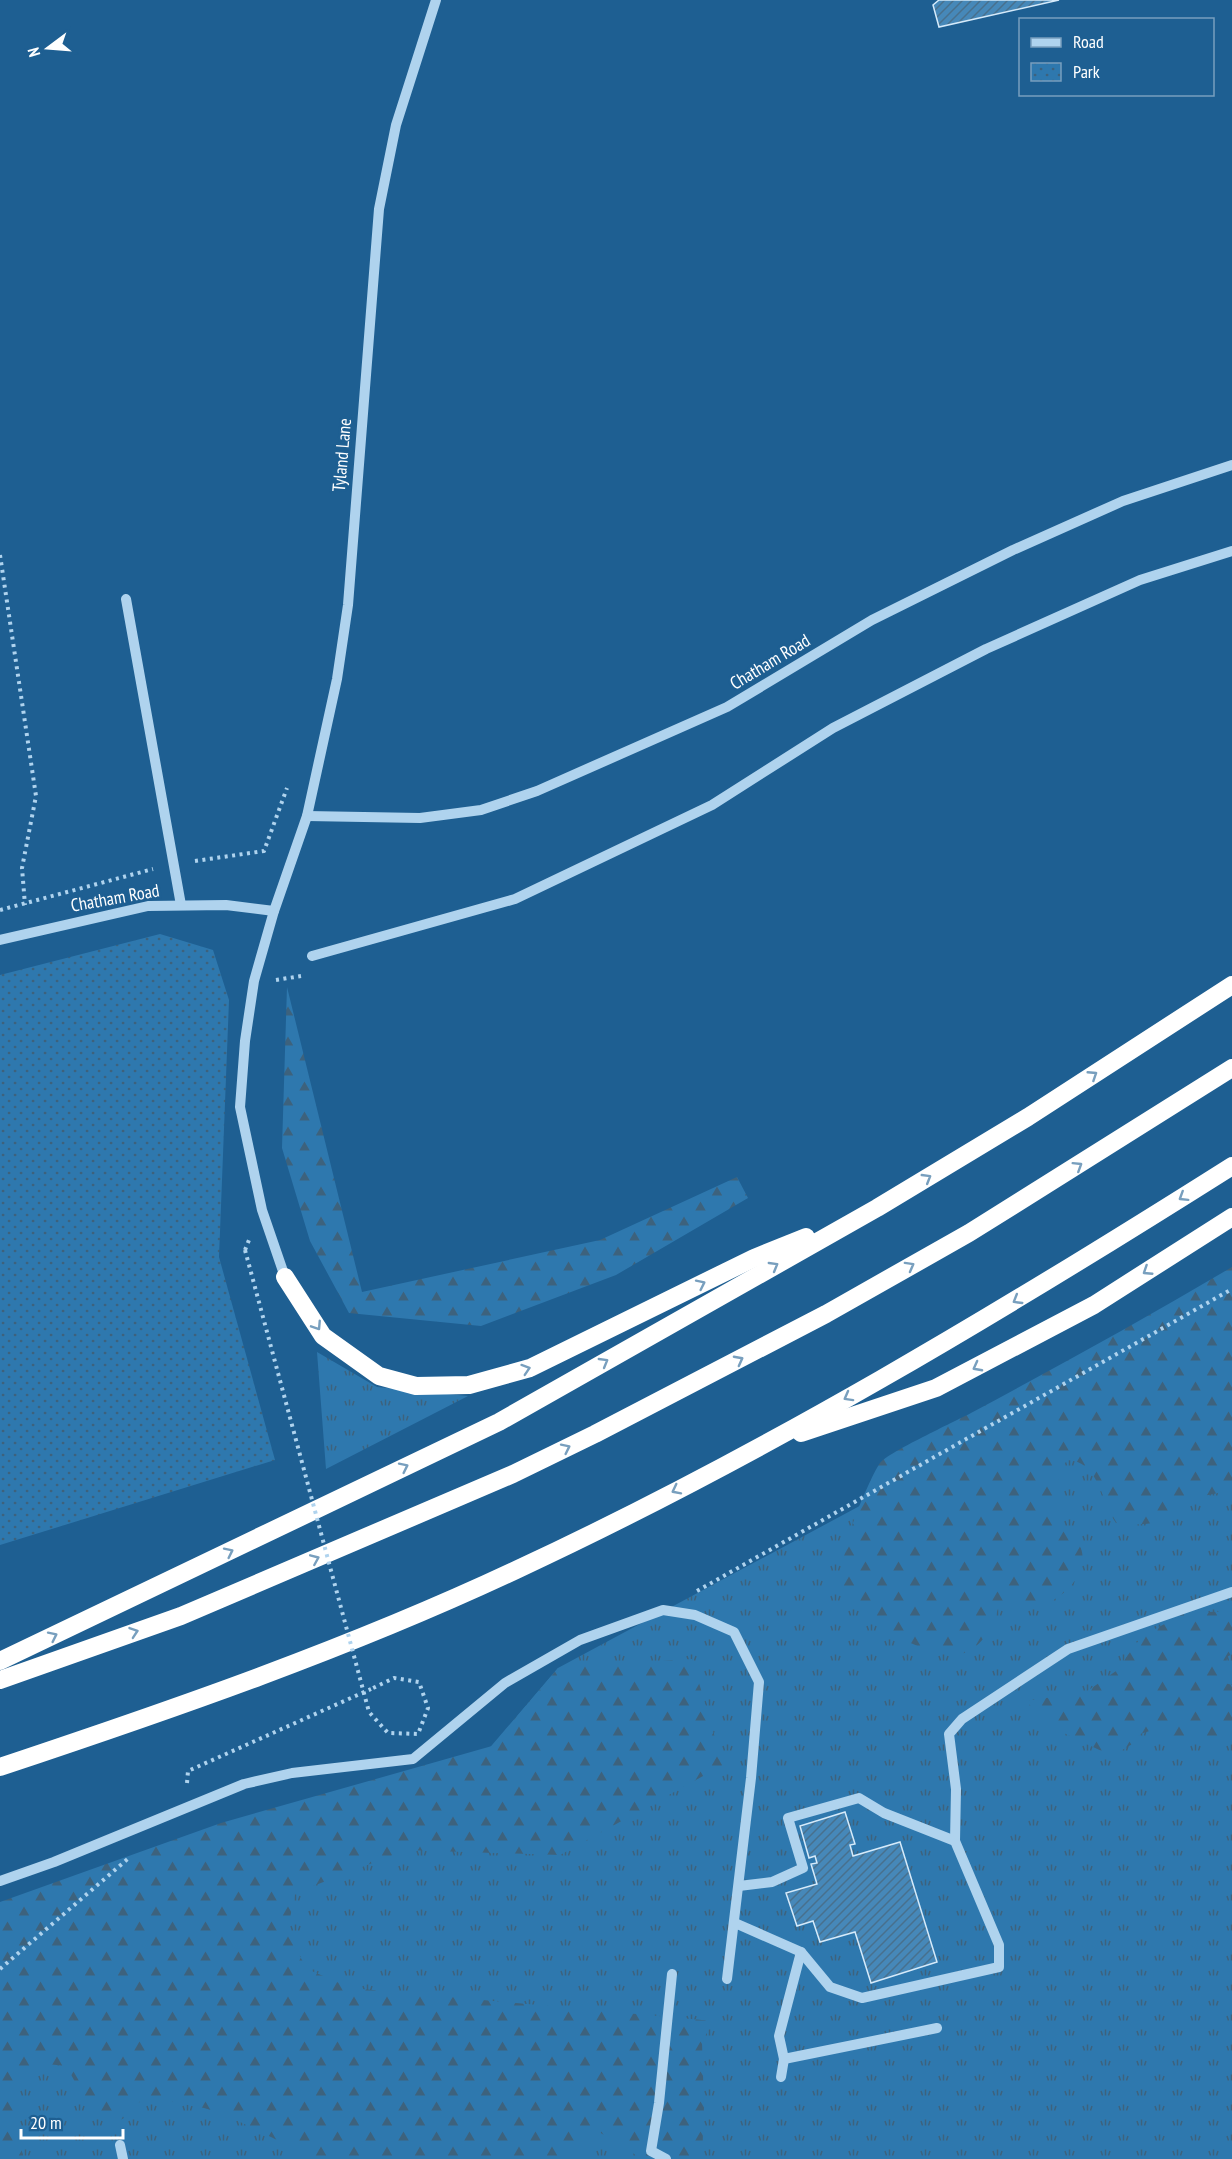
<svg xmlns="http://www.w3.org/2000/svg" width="1232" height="2159" viewBox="0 0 1232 2159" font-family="'PT Sans Narrow',sans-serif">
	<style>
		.grass { fill: url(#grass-tufts) }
		.forest { fill: url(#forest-firs) }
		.park { fill: url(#park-dots) }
		.building { fill: url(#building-hatch); stroke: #d5eafa; stroke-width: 1.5 }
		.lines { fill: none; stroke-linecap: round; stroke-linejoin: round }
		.path { stroke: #afd3ee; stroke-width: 4; stroke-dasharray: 3 4.5; stroke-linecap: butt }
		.minor { stroke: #afd3ee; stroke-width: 10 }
		.highway { stroke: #fff; stroke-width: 18 }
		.path-bridge { stroke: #afd3ee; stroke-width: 4; stroke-dasharray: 3 4.5; stroke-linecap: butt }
		.oneway { stroke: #789fbe }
		.labels { text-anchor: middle; stroke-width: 5; stroke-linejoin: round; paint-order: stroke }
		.street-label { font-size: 18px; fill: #fff; stroke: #1e5f92 }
	</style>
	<defs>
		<pattern id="grass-tufts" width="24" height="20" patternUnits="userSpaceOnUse" patternTransform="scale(1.5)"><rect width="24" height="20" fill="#2e78ae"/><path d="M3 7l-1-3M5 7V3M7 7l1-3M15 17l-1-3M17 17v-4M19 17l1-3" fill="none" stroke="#3d627d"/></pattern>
		<pattern id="forest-firs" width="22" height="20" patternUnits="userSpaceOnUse" patternTransform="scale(1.5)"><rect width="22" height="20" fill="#2e78ae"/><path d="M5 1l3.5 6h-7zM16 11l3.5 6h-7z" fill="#3d627d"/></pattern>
		<pattern id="park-dots" width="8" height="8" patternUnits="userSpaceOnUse" patternTransform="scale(1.5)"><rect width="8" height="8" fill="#2e78ae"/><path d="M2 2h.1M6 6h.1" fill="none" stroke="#3d627d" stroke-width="1.8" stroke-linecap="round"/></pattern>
		<pattern id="building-hatch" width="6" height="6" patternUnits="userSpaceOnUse" patternTransform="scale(1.5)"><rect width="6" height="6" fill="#4688b9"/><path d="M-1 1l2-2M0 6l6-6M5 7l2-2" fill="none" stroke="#48708d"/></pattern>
	</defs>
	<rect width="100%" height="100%" fill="#1e5f92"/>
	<g class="grass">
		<polygon points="1232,1306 1232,2159 0,2159 0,1941 469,1772 558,1668"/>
		<polygon points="317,1352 377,1387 468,1396 326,1469"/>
	</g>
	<g class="forest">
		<polygon points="287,987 362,1292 600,1240 737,1177 748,1198 616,1275 481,1326 349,1313 310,1241 282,1148"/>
		<path d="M1232,1267V1485C1222,1496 1210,1492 1198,1499C1191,1502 1186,1509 1180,1513C1159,1525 1139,1526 1116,1523C1101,1501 1099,1461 1067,1460C1053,1482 1052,1507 1067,1530C1071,1535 1076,1539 1079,1544C1091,1566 1071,1591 1052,1601C1039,1608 1029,1601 1016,1602C1011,1602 1003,1606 998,1608C994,1625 983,1646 964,1653C934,1664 852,1617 843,1587C838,1570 849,1534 855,1517C859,1506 874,1471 880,1463C889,1452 954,1422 971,1413C1059,1366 1146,1318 1232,1267Z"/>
		<polygon points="1232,1611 1232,1654 1227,1657 1225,1683 1232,1685 1232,1735 1228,1741 1183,1740 1159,1728 1140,1734 1134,1743 1112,1756 1049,1726 1026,1701 1086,1692 1116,1671 1142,1636 1185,1613"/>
		<path d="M692,1659L723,1765L560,1855L406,1850L295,1893L287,1933L307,1969L351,1988L713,2021L702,2042L704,2107L702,2159H642L596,2130L575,2159H316L224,2114L204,2108L152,2098L131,2105L124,2118L114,2123L80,2100L75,2082L67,2067C0,2050 10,2115 24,2159H0V1902L221,1823L492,1746L558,1668Z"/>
	</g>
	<polygon class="park" points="160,934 213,950 229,1000 219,1257 275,1460 0,1545 0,975"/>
	<g class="building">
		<polygon points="939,0 1059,0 939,27 933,5"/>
		<polygon points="845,1812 855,1844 850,1845 853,1856 900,1842 937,1962 871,1983 855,1932 820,1942 813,1921 797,1926 786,1893 817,1884 811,1864 817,1863 815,1856 809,1858 800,1826"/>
	</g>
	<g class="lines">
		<g class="path">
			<polyline points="0,555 36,796 22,868 25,905"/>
			<polyline points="195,861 264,851 287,788"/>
			<polyline points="0,910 153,869"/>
			<polyline points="276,980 301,976"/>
			<polyline points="245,1250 249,1240"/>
			<polyline points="697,1591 1232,1289"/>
			<polyline points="187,1783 188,1771 371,1689"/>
			<polyline points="0,1969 130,1857"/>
		</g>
		<g class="minor">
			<polyline points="126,599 181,905"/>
			<polyline points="307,816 420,818 481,810 537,791 727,707 872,620 1013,550 1123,501 1232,465"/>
			<polyline points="0,940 148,906 226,905 274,911"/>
			<polyline points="312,956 515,899 712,805 833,728 986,649 1140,580 1232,551"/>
			<polyline points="285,1277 262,1210 240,1107 245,1041 254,981 274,911 307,816 337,679 348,605 379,209 396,125 436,0"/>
			<polyline points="955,1841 956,1789 949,1734 962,1719 1068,1649 1232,1592"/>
			<polyline points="0,1881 54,1862 244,1784 292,1773 413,1759 505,1683 580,1640 663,1610 695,1615 734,1632 759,1682 751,1778 727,1979"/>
			<polyline points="735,1923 801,1952 830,1987 862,1998 999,1967 999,1945 955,1841 884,1813 859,1798 788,1818 803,1868 772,1882 739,1886"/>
			<polyline points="801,1952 779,2036 784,2059 937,2028"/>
			<polyline points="781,2077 784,2059"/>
			<polyline points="120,2145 123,2159"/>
			<polyline points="666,2159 651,2151 659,2103 672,1974"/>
		</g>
		<g class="highway">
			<polyline points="285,1277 323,1336 379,1376 416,1386 469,1385 530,1368 754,1258 806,1237"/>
			<polyline points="801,1433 936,1388 1094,1305 1232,1217"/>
			<polyline points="0,1661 499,1422 877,1208 1028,1117 1232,985"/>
			<polyline points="0,1680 181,1616 513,1474 595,1434 826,1314 969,1233 1232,1068"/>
			<path d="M0,1767C174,1709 350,1648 516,1570C765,1454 1001,1312 1232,1166"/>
		</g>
		<polyline class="path-bridge" points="245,1250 369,1712 388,1733 418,1734 428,1708 419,1682 394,1678 371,1689"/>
	</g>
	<defs><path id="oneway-chevron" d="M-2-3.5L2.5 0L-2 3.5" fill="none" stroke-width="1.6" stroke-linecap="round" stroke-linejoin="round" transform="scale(1.5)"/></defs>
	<g class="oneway">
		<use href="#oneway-chevron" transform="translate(1093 1075) rotate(-33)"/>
		<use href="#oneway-chevron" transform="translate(1078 1166) rotate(-32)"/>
		<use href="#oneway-chevron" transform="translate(927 1178) rotate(-31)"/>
		<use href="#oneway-chevron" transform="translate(1183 1197) rotate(148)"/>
		<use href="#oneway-chevron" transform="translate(774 1266) rotate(-30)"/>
		<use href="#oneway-chevron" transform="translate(910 1266) rotate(-29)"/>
		<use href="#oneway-chevron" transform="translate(1147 1271) rotate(147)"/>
		<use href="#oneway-chevron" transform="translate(701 1284) rotate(-26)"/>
		<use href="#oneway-chevron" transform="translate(1017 1300) rotate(149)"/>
		<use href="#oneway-chevron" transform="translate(317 1326) rotate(57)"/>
		<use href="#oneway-chevron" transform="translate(739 1360) rotate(-28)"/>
		<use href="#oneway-chevron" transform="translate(604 1362) rotate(-30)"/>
		<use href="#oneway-chevron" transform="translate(977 1367) rotate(152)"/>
		<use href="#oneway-chevron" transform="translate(526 1369) rotate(-18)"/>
		<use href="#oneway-chevron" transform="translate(848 1397) rotate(151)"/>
		<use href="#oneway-chevron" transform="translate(566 1448) rotate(-26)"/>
		<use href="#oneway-chevron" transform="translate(404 1467) rotate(-26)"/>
		<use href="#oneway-chevron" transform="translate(676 1490) rotate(153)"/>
		<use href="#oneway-chevron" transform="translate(229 1552) rotate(-26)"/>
		<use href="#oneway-chevron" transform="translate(315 1559) rotate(-23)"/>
		<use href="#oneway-chevron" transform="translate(134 1632) rotate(-19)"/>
		<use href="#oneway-chevron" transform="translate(53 1636) rotate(-26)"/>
	</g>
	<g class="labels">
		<g class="street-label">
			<text transform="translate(342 455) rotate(-85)" y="6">Tyland Lane</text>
			<text transform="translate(770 662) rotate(-31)" y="6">Chatham Road</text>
			<text transform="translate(115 898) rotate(-10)" y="6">Chatham Road</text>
		</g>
	</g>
	<rect x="1019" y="18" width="195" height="78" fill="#1e5f92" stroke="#789fbe" stroke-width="1.5"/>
	<rect x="1031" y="38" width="30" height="9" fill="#afd3ee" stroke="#789fbe" stroke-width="1.5"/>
	<text x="1073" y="48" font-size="18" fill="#ffffff">Road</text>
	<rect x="1031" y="63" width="30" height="18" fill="url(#park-dots)" stroke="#789fbe" stroke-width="1.5"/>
	<text x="1073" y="78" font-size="18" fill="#ffffff">Park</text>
	<g transform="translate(48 48) rotate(254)" stroke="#1e5f92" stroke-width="4.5" paint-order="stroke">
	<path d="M0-4.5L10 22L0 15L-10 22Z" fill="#ffffff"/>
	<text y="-9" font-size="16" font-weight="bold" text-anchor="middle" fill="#ffffff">N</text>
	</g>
	<path d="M21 2129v9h102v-9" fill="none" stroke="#ffffff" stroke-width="3"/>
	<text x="30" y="2129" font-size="18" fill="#ffffff" stroke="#1e5f92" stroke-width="4.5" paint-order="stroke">20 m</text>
</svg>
